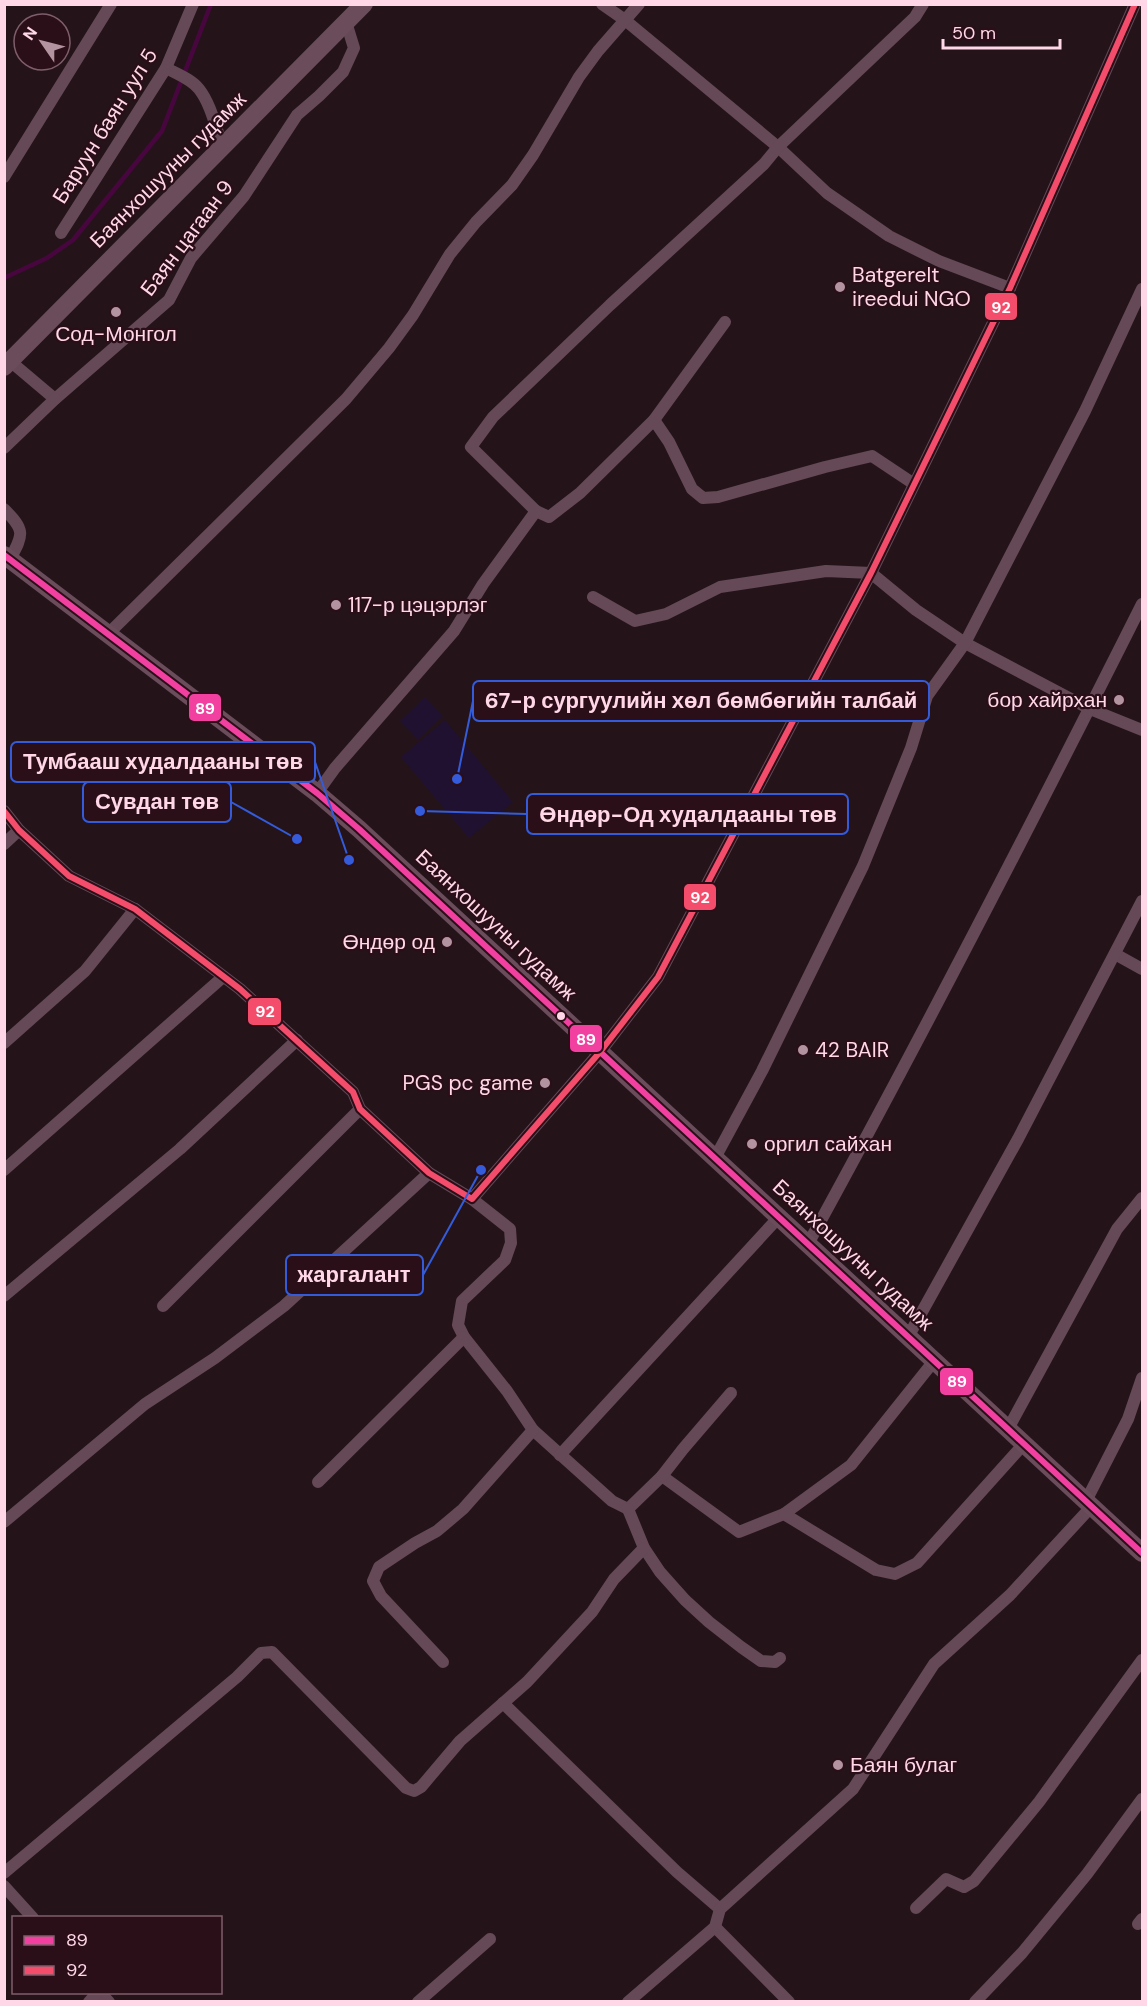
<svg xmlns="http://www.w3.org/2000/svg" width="1147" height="2006" viewBox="0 0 1147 2006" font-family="'DM Sans',sans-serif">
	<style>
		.green { fill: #211131 }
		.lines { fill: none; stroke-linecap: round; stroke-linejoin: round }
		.stream { stroke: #47073e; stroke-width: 4.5 }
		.minor { stroke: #654956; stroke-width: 12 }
		.secondary { stroke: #6a4c5a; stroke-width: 18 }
		.bus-1-casing { stroke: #2a0e18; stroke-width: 10 }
		.bus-2-casing { stroke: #2a0e18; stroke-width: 10 }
		.bus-1 { stroke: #f240a1; stroke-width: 6 }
		.bus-2 { stroke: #f44d6c; stroke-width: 6 }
		.poi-dot { fill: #b2939f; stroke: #2a0e18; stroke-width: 2 }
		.bus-dot { fill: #ffd7e7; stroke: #2a0e18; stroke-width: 2 }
		.labels { text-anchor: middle; stroke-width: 4.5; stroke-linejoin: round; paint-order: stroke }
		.street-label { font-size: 21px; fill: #ffd7e7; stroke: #2a0e18 }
		.poi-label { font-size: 21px; fill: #ffd7e7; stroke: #2a0e18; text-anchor: start }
		.leader { fill: none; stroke: #345cda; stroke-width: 2 }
		.callout-dot { fill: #345cda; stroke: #2a0e18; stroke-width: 2 }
		.callout { fill: #2a0e18; stroke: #345cda; stroke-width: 2 }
		.callout-label { font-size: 22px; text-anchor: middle; font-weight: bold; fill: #ffd7e7 }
		.line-badge { stroke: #2a0e18; stroke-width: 2 }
		.badge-label { font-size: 16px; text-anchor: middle; font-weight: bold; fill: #fff }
	</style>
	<rect width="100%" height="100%" fill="#24141a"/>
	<g class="green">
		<polygon points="425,697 443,716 418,740 400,721"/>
		<polygon points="445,720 513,802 469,838 401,757"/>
	</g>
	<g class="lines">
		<polyline class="stream" points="4,278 47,258 73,240 162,131 211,4"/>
		<g class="minor">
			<polyline points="602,4 625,20 778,147 827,193 889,236 939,261 1010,288"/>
			<path d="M166,68C177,74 191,79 199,89C211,104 216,129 223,147"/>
			<polyline points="4,177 111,4"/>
			<polyline points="61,233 166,68 193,4"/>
			<polyline points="10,361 55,399"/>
			<polyline points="654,420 669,442 692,489 703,498 718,497 825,467 872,456 914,484"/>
			<polyline points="4,448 55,399 169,300 191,258 244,196 297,115 319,96 343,72 354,48 346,22"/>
			<path d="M4,509C25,530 24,534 10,559"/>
			<polyline points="536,511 549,517 580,493 654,420 725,322"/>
			<polyline points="593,597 635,621 666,614 720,587 826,571 871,573 916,610 965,643 1090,709 1142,730"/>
			<polyline points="108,634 346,399 389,348 413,315 450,254 476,222 512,185 533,155 579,77 598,51 639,4"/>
			<polyline points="317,793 335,768 454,631 483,584 536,511 471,447 493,417 610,305 764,164 778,147 915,17 923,4"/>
			<polyline points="4,811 19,830 69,876 135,909 240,989 353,1092 360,1109 429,1173 472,1199 600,1052 658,977 871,573 1010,288 1135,4"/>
			<polyline points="4,844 19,830"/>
			<polyline points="1115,954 1142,969"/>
			<polyline points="4,1043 85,971 135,909"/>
			<polyline points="715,1158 762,1071 863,866 911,748 927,696 965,643 1085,411 1142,289"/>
			<polyline points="4,1170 223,977"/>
			<polyline points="472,1199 510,1229 511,1243 505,1260 462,1301 458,1325 464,1337 507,1391 533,1430 612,1501 628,1509 662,1476 739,1532 784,1514 876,1570 895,1574 917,1563 1023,1445"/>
			<path d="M808,1244C924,1033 1034,819 1142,604"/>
			<polyline points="4,1296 180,1149 297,1040"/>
			<polyline points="163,1306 360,1109"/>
			<polyline points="908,1337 1018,1139 1142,901"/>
			<polyline points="1008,1429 1117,1229 1142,1198"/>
			<polyline points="560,1455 779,1217"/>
			<polyline points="662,1476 683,1449 731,1393"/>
			<polyline points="318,1482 464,1337"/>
			<polyline points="1086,1501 1128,1419 1142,1378"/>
			<polyline points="628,1509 644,1548 660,1572 685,1600 709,1622 741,1647 761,1661 775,1662 780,1658"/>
			<polyline points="784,1514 851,1465 934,1361"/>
			<polyline points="4,1522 145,1404 215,1358 284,1306 429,1173"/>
			<polyline points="443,1662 381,1596 373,1581 379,1567 415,1543 437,1531 463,1509 533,1430"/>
			<polyline points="503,1703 677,1872 720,1909"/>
			<polyline points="4,1873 237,1677 261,1653 272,1652 406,1788 414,1791 421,1787 460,1741 527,1682 592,1612 614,1579 644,1548"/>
			<polyline points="4,1886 33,1918"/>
			<polyline points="916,1908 946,1879 964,1887 974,1881 1039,1802 1142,1660"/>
			<polyline points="1138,1924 1142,1919"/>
			<polyline points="715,1927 789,2002"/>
			<polyline points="100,1992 109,2002"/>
			<polyline points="89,2002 98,1992"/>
			<polyline points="418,2002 490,1939"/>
			<polyline points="628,2002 715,1927 720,1909 853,1789 934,1664 1010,1595 1092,1506"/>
			<polyline points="975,2002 1022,1953 1087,1874 1142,1799"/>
		</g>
		<g class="secondary">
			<polyline points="4,367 364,4"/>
			<polyline points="4,555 317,793 359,829 1142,1553"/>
		</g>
		<g class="bus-1-casing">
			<polyline id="bus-1" points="4,555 317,793 359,829 1142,1553"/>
		</g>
		<g class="bus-2-casing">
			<polyline id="bus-2" points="4,811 19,830 69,876 135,909 240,989 353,1092 360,1109 429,1173 472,1199 600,1052 658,977 871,573 1010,288 1135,4"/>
		</g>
		<use href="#bus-1" class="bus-1"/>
		<use href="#bus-2" class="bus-2"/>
	</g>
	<g class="poi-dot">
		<circle cx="840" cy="287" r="6"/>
		<circle cx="116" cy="312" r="6"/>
		<circle cx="336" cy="605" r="6"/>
		<circle cx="1119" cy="700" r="6"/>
		<circle cx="447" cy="942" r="6"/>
		<circle cx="803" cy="1050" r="6"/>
		<circle cx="545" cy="1083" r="6"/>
		<circle cx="752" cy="1144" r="6"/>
		<circle cx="838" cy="1765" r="6"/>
	</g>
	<circle class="bus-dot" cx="561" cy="1016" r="5"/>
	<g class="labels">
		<g class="street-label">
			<text transform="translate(105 126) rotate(-58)" y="7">Баруун баян уул 5</text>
			<text transform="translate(168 170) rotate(-45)" y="7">Баянхошууны гудамж</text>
			<text transform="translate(187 238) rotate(-53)" y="7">Баян цагаан 9</text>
			<text transform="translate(496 925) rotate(43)" y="7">Баянхошууны гудамж</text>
			<text transform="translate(853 1255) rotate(43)" y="7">Баянхошууны гудамж</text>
		</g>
		<g class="poi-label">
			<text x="852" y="282">Batgerelt<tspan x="852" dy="24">ireedui NGO</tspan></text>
			<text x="116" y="341" text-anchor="middle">Сод-Монгол</text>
			<text x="348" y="612">117-р цэцэрлэг</text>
			<text x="1107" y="707" text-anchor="end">бор хайрхан</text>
			<text x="435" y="949" text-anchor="end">Өндөр од</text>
			<text x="815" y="1057">42 BAIR</text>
			<text x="533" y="1090" text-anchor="end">PGS pc game</text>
			<text x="764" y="1151">оргил сайхан</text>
			<text x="850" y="1772">Баян булаг</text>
		</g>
	</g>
	<path class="leader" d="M457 779L473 701M349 860L315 762M297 839L231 802M420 811L527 814M481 1170L423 1275"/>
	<g class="callout-dot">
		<circle cx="457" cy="779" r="6"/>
		<circle cx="349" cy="860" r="6"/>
		<circle cx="297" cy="839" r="6"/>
		<circle cx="420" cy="811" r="6"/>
		<circle cx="481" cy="1170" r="6"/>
	</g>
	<g class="callout">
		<rect x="473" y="681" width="456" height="40" rx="6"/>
		<rect x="11" y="742" width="304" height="40" rx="6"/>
		<rect x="83" y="782" width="148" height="40" rx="6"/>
		<rect x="527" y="794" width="321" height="40" rx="6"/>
		<rect x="286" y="1255" width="137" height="40" rx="6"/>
	</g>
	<g class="callout-label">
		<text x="701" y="708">67-р сургуулийн хөл бөмбөгийн талбай</text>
		<text x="163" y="769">Тумбааш худалдааны төв</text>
		<text x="157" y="809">Сувдан төв</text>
		<text x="688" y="822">Өндөр-Од худалдааны төв</text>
		<text x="354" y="1282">жаргалант</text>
	</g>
	<g class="line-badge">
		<rect x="984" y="292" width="34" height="29" rx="6" fill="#f44d6c"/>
		<rect x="188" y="693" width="34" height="29" rx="6" fill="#f240a1"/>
		<rect x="683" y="883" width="34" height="28" rx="6" fill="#f44d6c"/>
		<rect x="247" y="997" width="35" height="29" rx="6" fill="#f44d6c"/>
		<rect x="569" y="1024" width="34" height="29" rx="6" fill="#f240a1"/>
		<rect x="939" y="1367" width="35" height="29" rx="6" fill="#f240a1"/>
	</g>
	<g class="badge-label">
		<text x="1001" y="313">92</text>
		<text x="205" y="714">89</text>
		<text x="700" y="903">92</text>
		<text x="265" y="1017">92</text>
		<text x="586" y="1045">89</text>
		<text x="957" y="1387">89</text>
	</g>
	<rect width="1147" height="2006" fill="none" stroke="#ffd7e7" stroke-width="12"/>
	<rect x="12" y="1916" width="210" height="78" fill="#2a0e18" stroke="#7f5e6b" stroke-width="1.5"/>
	<rect x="24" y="1936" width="30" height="9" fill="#f240a1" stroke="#7f5e6b" stroke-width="1.5"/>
	<text x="66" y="1946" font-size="18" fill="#ffd7e7">89</text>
	<rect x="24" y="1966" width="30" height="9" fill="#f44d6c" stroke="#7f5e6b" stroke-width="1.5"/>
	<text x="66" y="1976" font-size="18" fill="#ffd7e7">92</text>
	<g transform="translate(42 42) rotate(305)"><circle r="28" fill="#2a0e18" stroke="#7f5e6b" stroke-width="1.5"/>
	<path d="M0-4.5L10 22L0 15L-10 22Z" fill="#b2939f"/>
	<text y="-9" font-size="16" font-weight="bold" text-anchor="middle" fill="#ffd7e7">N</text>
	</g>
	<path d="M943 39v9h117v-9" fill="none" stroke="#ffd7e7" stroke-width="3"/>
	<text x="952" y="39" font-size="18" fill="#ffd7e7" stroke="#2a0e18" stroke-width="4.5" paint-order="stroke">50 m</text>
</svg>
